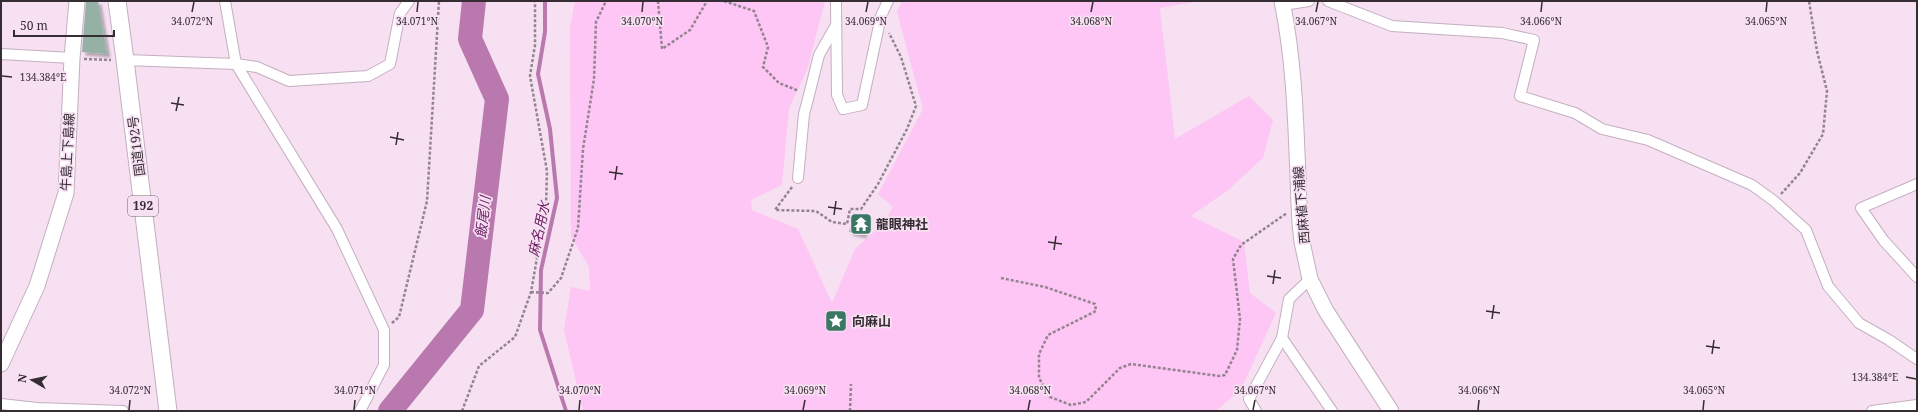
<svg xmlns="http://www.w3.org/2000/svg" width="1918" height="412" viewBox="0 0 1918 412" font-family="'Noto Serif','Noto Sans JP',serif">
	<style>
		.green { fill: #fdc6f4 }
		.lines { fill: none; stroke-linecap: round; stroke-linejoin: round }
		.stream { stroke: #b979af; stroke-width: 4 }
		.river { stroke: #b979af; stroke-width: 24 }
		.building { fill: #95b0a5; filter: url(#shadow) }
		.minor-casing { stroke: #c4afc0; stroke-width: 12 }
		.secondary-casing { stroke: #c4afc0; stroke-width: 17 }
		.trunk-casing { stroke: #c4afc0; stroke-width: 19 }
		.path { stroke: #938490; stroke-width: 2.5; stroke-dasharray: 3 2; stroke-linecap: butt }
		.minor { stroke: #fff; stroke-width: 10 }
		.secondary { stroke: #fff; stroke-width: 15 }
		.trunk { stroke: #fff; stroke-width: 17 }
		.ticks { fill: none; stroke: #362d34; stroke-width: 1.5 }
		.labels { text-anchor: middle; stroke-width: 3.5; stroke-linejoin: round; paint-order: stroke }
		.shield { fill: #f6e0f2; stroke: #70636d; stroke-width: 1 }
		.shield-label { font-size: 12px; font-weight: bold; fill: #362d34 }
		.street-label { font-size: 13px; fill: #362d34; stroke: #f6e0f2 }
		.poi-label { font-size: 13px; font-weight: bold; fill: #362d34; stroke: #f6e0f2; text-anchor: start }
		.water-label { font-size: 14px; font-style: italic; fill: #6b1e63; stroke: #f6e0f2 }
		.ticks-label { font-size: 10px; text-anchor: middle; fill: #362d34; stroke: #f6e0f2; stroke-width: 3.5; stroke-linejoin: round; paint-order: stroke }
	</style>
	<defs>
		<filter id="shadow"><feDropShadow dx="3.5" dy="3.5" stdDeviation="1" flood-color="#0004"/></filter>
	</defs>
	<rect width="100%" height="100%" fill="#f6e0f2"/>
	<polygon class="green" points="575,1 825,1 807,70 789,108 782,185 751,200 752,210 798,229 832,303 855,249 884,223 893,207 878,194 923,109 897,12 902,1 1200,1 1160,8 1175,139 1249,96 1273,120 1263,158 1228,190 1191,216 1244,242 1250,293 1276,313 1241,389 1216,411 583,411 564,330 571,287 590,291 589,267 571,236 570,28"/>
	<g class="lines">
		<polyline class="stream" points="545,1 545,32 538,74 550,129 557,198 541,270 540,330 566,411"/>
		<polyline class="river" points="390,411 472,310 497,99 470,39 474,1"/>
	</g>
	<g class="building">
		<polygon points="86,1 98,1 107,54 82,52"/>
		<polygon points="853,213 867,216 863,235 849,232"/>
	</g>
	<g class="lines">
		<g class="minor-casing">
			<g id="minor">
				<polyline points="225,1 236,64 337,229 384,330 384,365 360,411"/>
				<polyline points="836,1 837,95 843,109 862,105 881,16 888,1"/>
				<polyline points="1328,1 1392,26 1502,33 1534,40 1520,96 1575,113 1602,129 1648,140 1752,185 1774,201 1806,230 1828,286 1859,323 1889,340 1917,359"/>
				<polyline points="1283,5 1309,1"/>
				<polyline points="1,54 72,58"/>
				<polyline points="125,60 236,64 257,67 289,81 368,76 390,64 400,13 409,1"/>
				<polyline points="798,178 804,114 809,95 819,55 836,25"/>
				<polyline points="1917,184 1861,208 1884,241 1917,277"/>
				<polyline points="1282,338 1332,411"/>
				<polyline points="1,404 37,408 123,411"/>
				<polyline points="1256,411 1249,399 1282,338 1289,299 1310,279"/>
				<polyline points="1872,411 1917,405"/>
			</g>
		</g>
		<g class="secondary-casing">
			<g id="secondary">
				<path d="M1282,1C1297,74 1296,149 1300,223L1302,242L1310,279L1326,311L1391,411"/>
				<polyline points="1,364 37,286 66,193 72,58 77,1"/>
			</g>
		</g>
		<g class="trunk-casing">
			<polyline id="trunk" points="117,1 125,60 168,411"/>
		</g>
		<g class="path">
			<polyline points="658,1 662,49 690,30 707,1"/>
			<polyline points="724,1 754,11 768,47 763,67 779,83 799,91"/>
			<polyline points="84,59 111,60"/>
			<polyline points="792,187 775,210 816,211 832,222 847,224 850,209 861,209 878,184 907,129 916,106 901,57 889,33"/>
			<polyline points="1781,194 1800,173 1823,134 1827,91 1817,51 1809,1"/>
			<polyline points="1001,278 1045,287 1095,304 1096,311 1048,335 1039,354 1039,378 1050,397 1071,405 1086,402 1120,368 1131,364 1219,376 1225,375 1237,350 1240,319 1233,259 1241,245 1287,213"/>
			<polyline points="531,292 548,293 561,278 578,228 583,149 594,79 596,22 606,1"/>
			<polyline points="392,323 399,317 427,201 439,1"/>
			<polyline points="462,411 479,366 515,337 531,292 546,207 547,171 530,76 535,45 535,1"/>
			<polyline points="850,411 851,384"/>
		</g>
		<use href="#minor" class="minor"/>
		<use href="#secondary" class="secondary"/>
		<use href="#trunk" class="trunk"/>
	</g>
	<path class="ticks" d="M192,12L194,2M417,12L418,2M642,12L643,2M866,12L868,2M1091,12L1093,2M1316,12L1318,2M1541,12L1542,2M1766,12L1767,2M2,76L12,77M171,103L184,105M176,111L179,97M390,137L404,140M396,145L398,132M609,172L623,174M615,180L617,166M828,207L842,209M834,215L836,201M1048,242L1062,244M1054,250L1056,236M1267,276L1281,278M1273,284L1275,270M1486,311L1500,313M1492,319L1494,305M1706,346L1720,348M1712,354L1714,340M1906,377L1916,379M129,410L130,400M354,410L355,400M579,410L580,400M803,410L805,400M1028,410L1030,400M1253,410L1255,400M1478,410L1479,400M1703,410L1704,400"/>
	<defs>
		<g id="temple-square" transform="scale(1.15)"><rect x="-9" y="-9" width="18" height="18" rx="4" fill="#3b7863" stroke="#f6e0f2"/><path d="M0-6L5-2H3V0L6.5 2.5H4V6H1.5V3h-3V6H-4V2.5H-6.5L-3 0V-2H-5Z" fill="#fff"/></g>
		<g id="sight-square" transform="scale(1.15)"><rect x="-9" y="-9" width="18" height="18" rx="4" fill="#3b7863" stroke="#f6e0f2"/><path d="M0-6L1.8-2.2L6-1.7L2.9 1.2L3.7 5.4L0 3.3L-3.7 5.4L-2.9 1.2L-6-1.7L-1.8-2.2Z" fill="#fff"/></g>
	</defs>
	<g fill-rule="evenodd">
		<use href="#temple-square" x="861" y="224"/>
		<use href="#sight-square" x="836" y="321"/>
	</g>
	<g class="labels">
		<rect class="shield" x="128" y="196" width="30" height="20" rx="3"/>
		<g class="shield-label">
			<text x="143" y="210">192</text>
		</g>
		<g class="street-label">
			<text transform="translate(136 146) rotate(-97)" y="5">国道192号</text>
			<text transform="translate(67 152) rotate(-87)" y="5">牛島上下島線</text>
			<text transform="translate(1301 205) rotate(-95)" y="5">西麻植下浦線</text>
		</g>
		<g class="poi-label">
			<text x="876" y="229">龍眼神社</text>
			<text x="852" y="326">向麻山</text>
		</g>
		<g class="water-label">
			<text transform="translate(483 217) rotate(-83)" y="5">飯尾川</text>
			<text transform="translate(539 229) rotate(-78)" y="5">麻名用水</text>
		</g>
	</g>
	<g class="ticks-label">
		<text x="642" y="25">34.070°N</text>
		<text x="866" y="25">34.069°N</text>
		<text x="1316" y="25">34.067°N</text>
		<text x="192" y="25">34.072°N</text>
		<text x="417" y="25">34.071°N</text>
		<text x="1091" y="25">34.068°N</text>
		<text x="1541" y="25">34.066°N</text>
		<text x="1766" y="25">34.065°N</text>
		<text x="43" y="81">134.384°E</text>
		<text x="1875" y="381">134.384°E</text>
		<text x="130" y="394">34.072°N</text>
		<text x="355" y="394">34.071°N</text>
		<text x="580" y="394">34.070°N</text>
		<text x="805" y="394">34.069°N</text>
		<text x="1030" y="394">34.068°N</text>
		<text x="1255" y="394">34.067°N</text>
		<text x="1479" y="394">34.066°N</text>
		<text x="1704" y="394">34.065°N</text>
	</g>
	<rect width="1918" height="412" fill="none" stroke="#362d34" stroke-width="4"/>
	<g transform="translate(32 380) rotate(279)" stroke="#f6e0f2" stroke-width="3" paint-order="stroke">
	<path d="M0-3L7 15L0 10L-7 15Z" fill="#362d34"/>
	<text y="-6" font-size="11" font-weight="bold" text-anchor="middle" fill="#362d34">N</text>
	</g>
	<path d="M14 30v6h100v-6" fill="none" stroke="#362d34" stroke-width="2"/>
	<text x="20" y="30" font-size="12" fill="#362d34" stroke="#f6e0f2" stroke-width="3" paint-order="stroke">50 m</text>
</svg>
